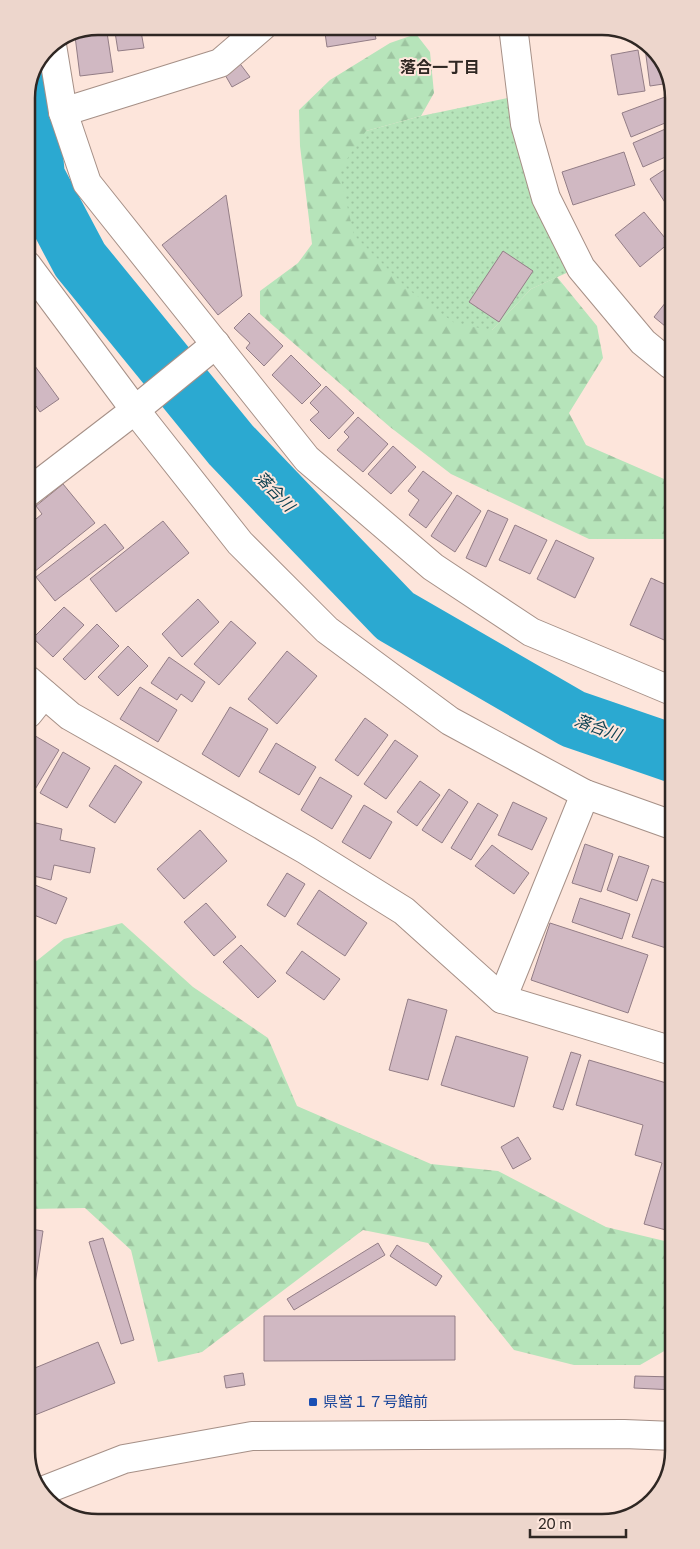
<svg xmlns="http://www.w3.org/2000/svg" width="700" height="1549" viewBox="0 0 700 1549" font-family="Lato,'Noto Sans JP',sans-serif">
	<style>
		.forest { fill: url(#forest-firs) }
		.park { fill: url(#park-dots) }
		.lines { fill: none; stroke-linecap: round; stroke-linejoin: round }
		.river { stroke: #2ba9d1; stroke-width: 58 }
		.building { fill: #d0b8c2; stroke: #937d86 }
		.minor-casing { stroke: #a69087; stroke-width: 30 }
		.tertiary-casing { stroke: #a69087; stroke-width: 30 }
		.minor { stroke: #fff; stroke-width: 28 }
		.tertiary { stroke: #fff; stroke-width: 28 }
		.transit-dot { fill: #1a4fb4; stroke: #fde5db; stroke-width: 2 }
		.labels { text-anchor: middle; stroke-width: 4; stroke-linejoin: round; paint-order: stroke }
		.transit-label { font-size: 15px; fill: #164399; stroke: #fde5db; text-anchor: start }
		.neighbourhood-label { font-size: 16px; font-weight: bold; fill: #2f2723; stroke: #fde5db }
		.water-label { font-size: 16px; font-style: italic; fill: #073d4e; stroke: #fde5db }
		.rim { fill: none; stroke: #2f2723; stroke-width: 2.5 }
	</style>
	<defs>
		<pattern id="forest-firs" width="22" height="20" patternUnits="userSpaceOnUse" patternTransform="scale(1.25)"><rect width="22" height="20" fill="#b6e4ba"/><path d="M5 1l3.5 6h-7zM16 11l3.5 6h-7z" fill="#9dc4a0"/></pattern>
		<pattern id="park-dots" width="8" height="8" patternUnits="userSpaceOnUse" patternTransform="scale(1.25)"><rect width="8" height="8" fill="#b6e4ba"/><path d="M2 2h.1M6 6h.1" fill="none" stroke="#9dc4a0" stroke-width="1.8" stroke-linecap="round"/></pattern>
	</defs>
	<rect width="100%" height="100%" fill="#fde5db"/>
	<g class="forest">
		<polygon points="416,34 430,52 434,93 421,116 366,131 492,330 531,289 557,277 597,326 603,358 569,413 586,445 671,482 671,541 669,539 589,539 451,474 390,427 260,314 260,291 298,263 312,244 300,146 299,110 330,80 390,43"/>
		<polygon points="122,923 193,987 268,1038 297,1106 431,1164 498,1171 606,1227 673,1243 673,1346 640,1365 574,1365 514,1350 428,1243 363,1230 202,1352 158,1362 131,1250 85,1208 29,1209 29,967 64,939"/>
	</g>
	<polygon class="park" points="513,97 573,270 531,289 492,330 456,324 409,290 354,235 339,171 366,131 421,116"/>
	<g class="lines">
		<polyline class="river" points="28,91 36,177 80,260 231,445 395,616 573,719 672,753"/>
	</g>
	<g class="building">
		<polygon points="98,26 106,26 113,72 80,76 75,36"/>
		<polygon points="114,26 140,26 144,48 118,51"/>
		<polygon points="157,26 199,26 200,28 158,33"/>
		<polygon points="324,26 373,26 376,39 327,47"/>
		<polygon points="650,47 670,75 670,83 650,86 645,48"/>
		<polygon points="638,50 645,91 618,95 611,55"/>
		<polygon points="238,61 250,77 232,87 224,73"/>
		<polygon points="665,97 670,110 670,121 631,137 622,113"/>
		<polygon points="670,127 670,155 643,167 633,143"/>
		<polygon points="624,152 635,185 573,205 562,172"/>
		<polygon points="670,166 670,201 666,204 650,179"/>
		<polygon points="226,195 242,296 218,315 162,245"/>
		<polygon points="644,212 669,243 640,267 615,235"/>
		<polygon points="503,251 533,271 499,322 469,302"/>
		<polygon points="670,297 671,331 654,317"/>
		<polygon points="249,313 283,346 264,366 246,348 250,343 234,328"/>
		<polygon points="291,355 321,385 302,404 272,375"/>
		<polygon points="32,362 59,399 40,412 36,406 27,412 27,366"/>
		<polygon points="326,386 354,413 329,439 310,420 319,412 310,403"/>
		<polygon points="358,417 388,444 363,472 337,450 349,437 344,432"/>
		<polygon points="393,446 416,467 391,494 368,474"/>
		<polygon points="423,471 452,493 426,528 409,515 419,500 408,491"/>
		<polygon points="63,484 95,523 29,576 28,520 30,524 42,514 36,506"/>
		<polygon points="457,495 481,511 455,552 431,536"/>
		<polygon points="488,510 508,519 486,567 466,558"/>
		<polygon points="163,521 189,553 116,612 90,579"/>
		<polygon points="105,524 124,548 55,601 36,577"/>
		<polygon points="515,525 547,540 530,574 499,560"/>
		<polygon points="556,540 594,558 575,598 537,579"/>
		<polygon points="651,578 671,587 671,643 630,625"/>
		<polygon points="28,599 34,607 28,612"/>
		<polygon points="198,599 219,622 182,657 162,634"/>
		<polygon points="64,607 84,625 53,657 33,638"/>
		<polygon points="231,621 256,643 219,685 194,664"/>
		<polygon points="97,624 119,646 85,680 63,659"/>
		<polygon points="128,646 148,666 118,696 98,677"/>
		<polygon points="287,651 317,676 277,724 248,699"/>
		<polygon points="169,657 205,682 192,702 181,694 177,700 151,683"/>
		<polygon points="140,687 177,710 158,742 120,719"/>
		<polygon points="230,707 268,729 239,777 202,754"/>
		<polygon points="365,718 388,735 358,776 335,760"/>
		<polygon points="32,734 59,750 34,791 28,788 28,741"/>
		<polygon points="395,740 418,756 386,799 364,784"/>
		<polygon points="276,743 316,767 299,795 259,772"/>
		<polygon points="63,752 90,768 67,808 40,793"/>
		<polygon points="115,765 142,782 115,823 89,806"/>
		<polygon points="320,777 352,796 332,829 301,810"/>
		<polygon points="420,781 440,795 417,826 397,812"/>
		<polygon points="449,789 468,802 442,843 422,830"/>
		<polygon points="513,802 547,818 532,850 498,835"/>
		<polygon points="478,803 498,815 471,860 451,848"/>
		<polygon points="364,805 392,822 370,859 342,842"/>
		<polygon points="36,823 62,829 60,840 95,848 90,873 54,865 51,880 29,875 28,857"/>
		<polygon points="200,830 227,861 184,899 157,869"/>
		<polygon points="585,844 613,854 601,892 572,883"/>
		<polygon points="492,845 529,873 514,894 475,866"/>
		<polygon points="619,856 649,866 637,901 607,890"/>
		<polygon points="287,873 305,884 285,917 267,905"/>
		<polygon points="652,879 672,885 672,930 666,948 632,937"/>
		<polygon points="35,885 67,898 56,924 29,913 29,899"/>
		<polygon points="319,890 367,923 345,956 297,924"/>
		<polygon points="580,898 630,914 622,939 572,922"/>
		<polygon points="206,903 236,937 214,956 184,922"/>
		<polygon points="550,923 648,955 628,1013 531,980"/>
		<polygon points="241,945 276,981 258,998 223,962"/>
		<polygon points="302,951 340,979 324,1000 286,973"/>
		<polygon points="408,999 447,1010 428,1080 389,1070"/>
		<polygon points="456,1036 528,1057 514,1107 441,1085"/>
		<polygon points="571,1052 581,1055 563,1110 553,1107"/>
		<polygon points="589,1060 673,1085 673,1232 644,1224 662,1163 635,1155 643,1125 576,1105"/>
		<polygon points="518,1137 531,1159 513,1169 501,1147"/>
		<polygon points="31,1229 43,1231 35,1284 30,1284"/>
		<polygon points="103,1238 134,1340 121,1344 89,1242"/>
		<polygon points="378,1243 385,1255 294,1310 287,1299"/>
		<polygon points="397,1245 442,1276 436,1286 390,1256"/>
		<polygon points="264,1316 455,1316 455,1360 264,1361"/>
		<polygon points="98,1342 115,1383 30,1417 30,1370"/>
		<polygon points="243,1373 245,1385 226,1388 224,1376"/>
		<polygon points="635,1376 674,1377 674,1390 634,1388"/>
	</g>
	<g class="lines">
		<g class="minor-casing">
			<g id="minor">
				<polyline points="513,26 525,124 546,198 581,268 643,342 671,365"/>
				<polyline points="52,45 63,112 87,183 307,459 433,567 531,632 672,691"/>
				<polyline points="63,112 220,63 263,26"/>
				<polyline points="27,493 135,410 216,344"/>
				<polyline points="28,680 70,716 306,850 404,911 502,999 673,1051"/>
				<polyline points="28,714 44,694"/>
				<polyline points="502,999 585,794"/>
			</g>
		</g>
		<g class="tertiary-casing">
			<g id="tertiary">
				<polyline points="27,265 135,410 240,543 327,630 450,721 585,794 672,825"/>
				<polyline points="42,1491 124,1459 252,1436 624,1434 674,1436"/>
			</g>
		</g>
		<use href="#minor" class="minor"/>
		<use href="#tertiary" class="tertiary"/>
	</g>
	<rect class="transit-dot" x="308" y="1397" width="10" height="10" rx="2.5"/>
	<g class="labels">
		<g class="transit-label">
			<text x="323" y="1407">県営１７号館前</text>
		</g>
		<g class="neighbourhood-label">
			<text x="440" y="73">落合一丁目</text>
		</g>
		<g class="water-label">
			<text transform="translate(275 491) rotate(46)" y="6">落合川</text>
			<text transform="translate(598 727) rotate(20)" y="6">落合川</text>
		</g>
	</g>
	<path d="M0 0H700V1549H0ZM98 35H602A63 63 0 0 1 665 98V1451A63 63 0 0 1 602 1514H98A63 63 0 0 1 35 1451V98A63 63 0 0 1 98 35Z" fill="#edd6cc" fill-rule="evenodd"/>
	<path class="rim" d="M98 35H602A63 63 0 0 1 665 98V1451A63 63 0 0 1 602 1514H98A63 63 0 0 1 35 1451V98A63 63 0 0 1 98 35Z"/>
	<path d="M530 1529v8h96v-8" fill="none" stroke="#2f2723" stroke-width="2.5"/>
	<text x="538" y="1529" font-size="15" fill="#2f2723" stroke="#fde5db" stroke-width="4" paint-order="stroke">20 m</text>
</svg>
